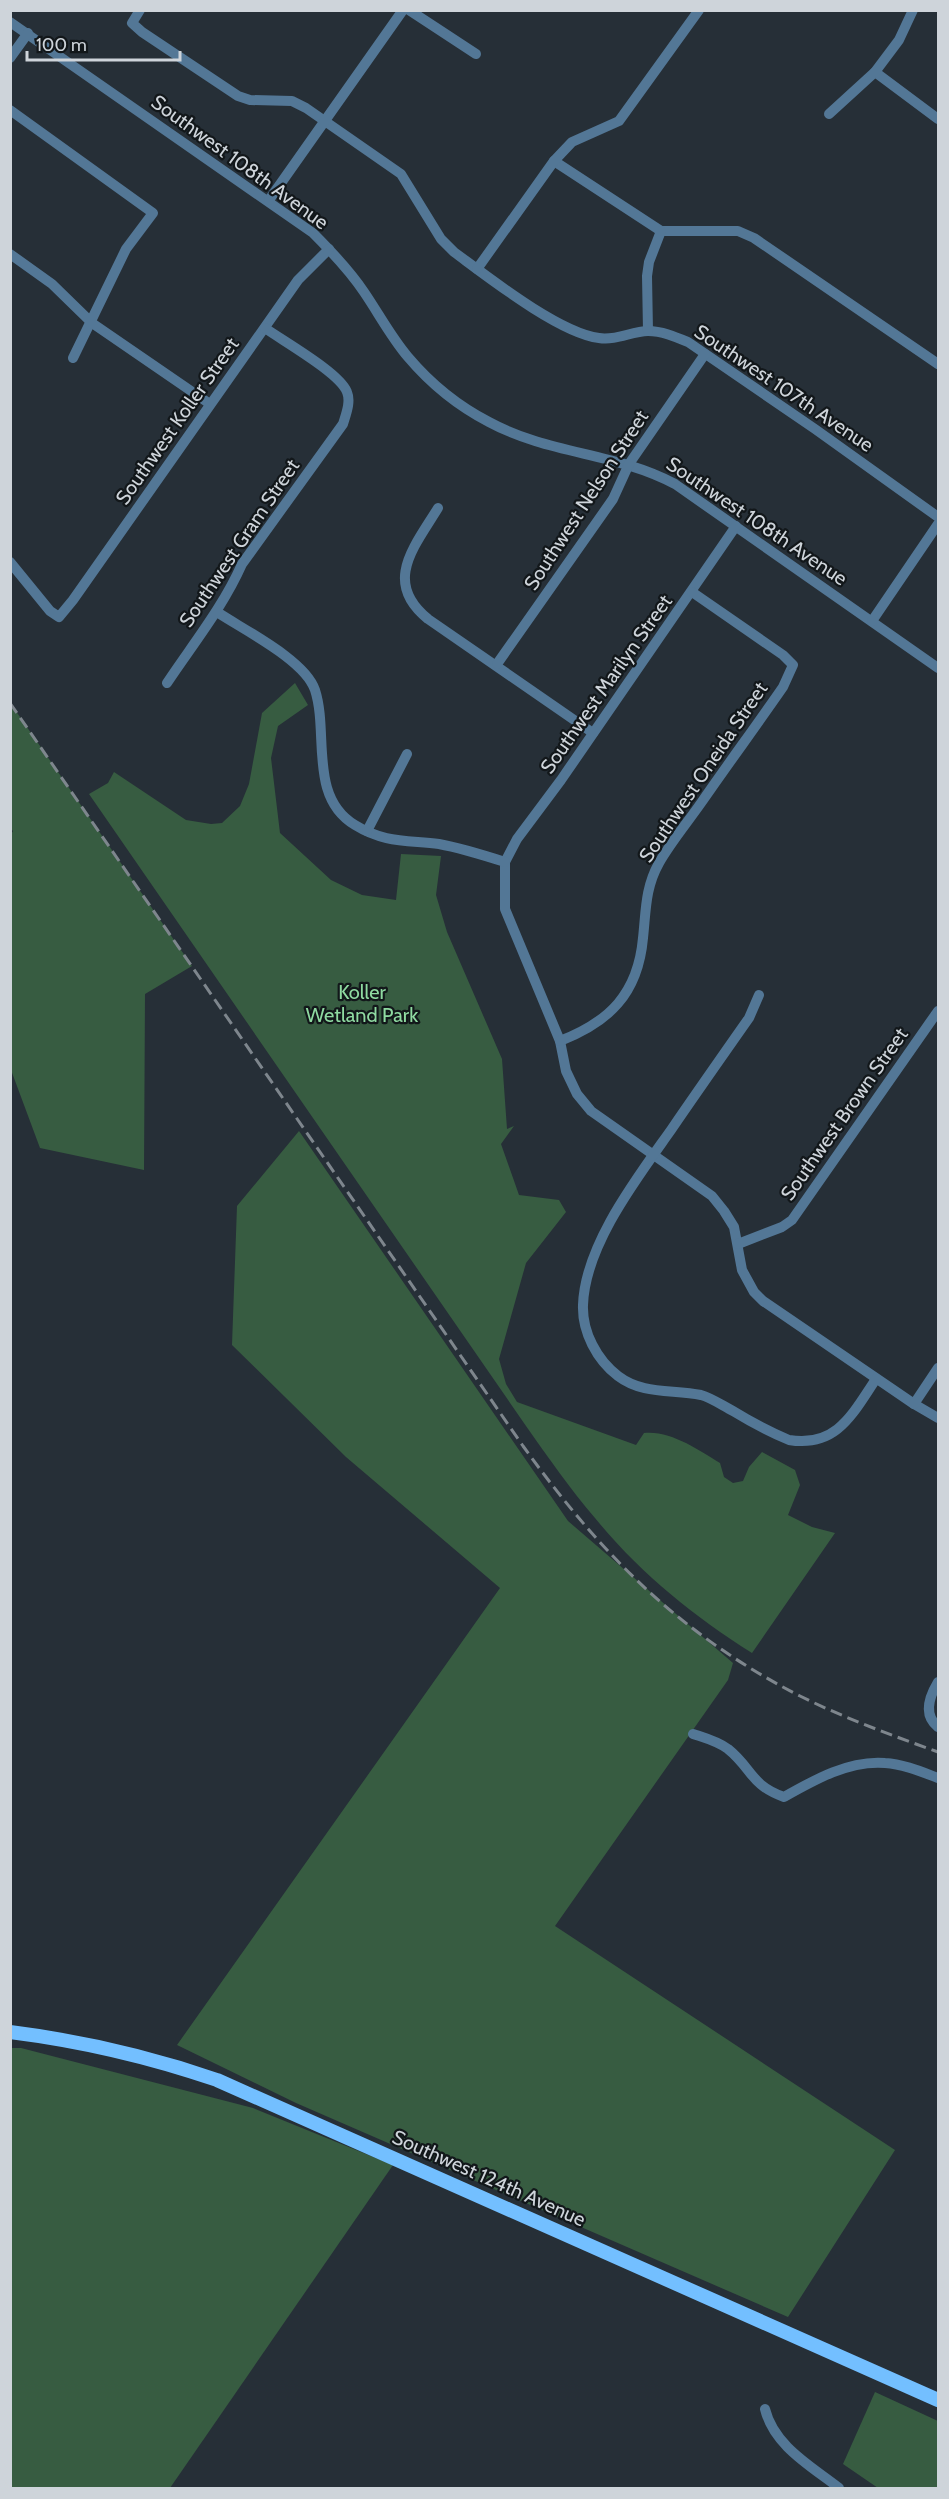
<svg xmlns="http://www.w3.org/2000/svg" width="949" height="2499" viewBox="0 0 949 2499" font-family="Cabin,sans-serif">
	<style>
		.green { fill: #375c41 }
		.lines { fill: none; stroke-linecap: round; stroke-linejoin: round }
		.minor { stroke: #537796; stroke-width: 10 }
		.major { stroke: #73bfff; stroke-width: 14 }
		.rail { stroke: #7e868d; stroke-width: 3; stroke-dasharray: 12 6; stroke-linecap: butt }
		.labels { text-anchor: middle; stroke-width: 4.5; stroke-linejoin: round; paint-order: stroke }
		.street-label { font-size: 20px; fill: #ced4da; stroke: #12171a }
		.park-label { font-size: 20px; fill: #8fdaa1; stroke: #12171a }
	</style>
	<rect width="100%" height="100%" fill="#262f37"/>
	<g class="green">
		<path d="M295,683L308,705L278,726L271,758L280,833L331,880L362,895L396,900L401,854L441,856L436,895L447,932L502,1059L507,1129L514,1126L501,1144L519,1195L559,1200L566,1212L526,1263L499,1359L506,1384L517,1402L636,1445L644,1433C670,1430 699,1450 720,1463L724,1477L733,1483L743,1481L749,1467L762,1452L795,1470L800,1485L788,1515L812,1527L835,1533L752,1653C693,1616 639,1572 595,1518C570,1489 548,1457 526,1426L89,794L108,783L114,772L186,820L211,824L222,823L240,806L249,784L262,713Z"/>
		<polygon points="11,704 192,966 145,994 144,1170 40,1148 11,1070 10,836 13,831 10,828"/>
		<polygon points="299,1131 568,1521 733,1663 728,1680 555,1926 895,2150 788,2317 296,2103 177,2045 500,1588 346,1457 232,1345 237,1206"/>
		<polygon points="11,2048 21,2048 253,2108 393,2165 170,2488 11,2488"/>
		<polygon points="875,2392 938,2421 938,2488 878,2488 843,2464"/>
	</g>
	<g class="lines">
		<g class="minor">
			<path d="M140,10L132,23L142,32L238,96L250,100L292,101L306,108L401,174L441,239L454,252C488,277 559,333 599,338C616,341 632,331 648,331C662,331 676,337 688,342L815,429L938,517"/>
			<polyline points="409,10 476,54"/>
			<path d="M10,22L313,233C332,252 350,271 364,292C379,314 391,337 408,357C430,383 458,406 489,422C550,455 615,452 675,484L938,668"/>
			<polyline points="10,58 28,33"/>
			<polyline points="875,72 938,119"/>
			<polyline points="10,110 153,213 126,249 73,358"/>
			<polyline points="829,114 875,72 899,40 913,10"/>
			<polyline points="554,161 661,231 738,231 754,238 938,364"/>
			<polyline points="269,200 403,10"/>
			<polyline points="10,254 52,284 92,323 210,404"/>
			<polyline points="477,269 554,161 572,142 619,121 699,10"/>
			<polyline points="648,331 647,276 649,262 661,231"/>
			<path d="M438,508C415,546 382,582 428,619L593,733"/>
			<polyline points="736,526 561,780 517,839 505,862 505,909 560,1041 566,1071 577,1094 591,1111 712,1196 724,1211 734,1227 742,1270 754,1292 763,1301 914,1404 938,1418"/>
			<polyline points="10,562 50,611 59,617 73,600 298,280 329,249"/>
			<path d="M217,612C244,630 305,660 315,690C329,733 308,797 355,825C384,843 407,840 439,844C461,848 483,855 505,862"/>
			<polyline points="872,621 938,524"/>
			<polyline points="497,664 613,499 629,464 705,354"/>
			<path d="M167,683C193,644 223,607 242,564L343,424C346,414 351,402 347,392C340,373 283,341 265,328"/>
			<polyline points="367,831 407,754"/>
			<path d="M759,995L749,1018C723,1055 697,1092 671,1130C637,1178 585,1245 583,1305C582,1332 597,1360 618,1376C643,1395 672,1389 701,1395C712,1398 723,1406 733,1411C751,1422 770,1432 789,1440C837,1448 853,1413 876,1379"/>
			<path d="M560,1041C609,1022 638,994 643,938C646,911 645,888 659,863C671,842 687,823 701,803C728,764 756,726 783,687L793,665L783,655L692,592"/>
			<polyline points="738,1244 782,1227 792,1220 938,1011"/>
			<polyline points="914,1404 938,1368"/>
			<path d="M938,1682C929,1697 923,1715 938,1727"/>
			<path d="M693,1734C705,1738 717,1741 728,1749C752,1768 750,1785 784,1797C814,1780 849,1760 885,1763C903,1764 922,1772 938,1778"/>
			<path d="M765,2409C774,2446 811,2466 839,2488"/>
		</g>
		<path class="major" d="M10,2032C82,2041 150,2057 217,2080L938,2400"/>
		<path class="rail" d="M10,703L523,1446C600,1553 680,1635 800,1696C844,1718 891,1735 938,1752"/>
	</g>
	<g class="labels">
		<g class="street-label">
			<text transform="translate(240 162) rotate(36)" y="7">Southwest 108th Avenue</text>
			<text transform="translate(784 388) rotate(34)" y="7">Southwest 107th Avenue</text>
			<text transform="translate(177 421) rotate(-55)" y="7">Southwest Koller Street</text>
			<text transform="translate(586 500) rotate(-57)" y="7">Southwest Nelson Street</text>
			<text transform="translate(757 521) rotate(34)" y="7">Southwest 108th Avenue</text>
			<text transform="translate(239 543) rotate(-56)" y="7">Southwest Gram Street</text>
			<text transform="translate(606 684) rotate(-55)" y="7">Southwest Marilyn Street</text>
			<text transform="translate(703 772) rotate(-56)" y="7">Southwest Oneida Street</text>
			<text transform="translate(844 1114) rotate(-55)" y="7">Southwest Brown Street</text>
			<text transform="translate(489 2178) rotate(24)" y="7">Southwest 124th Avenue</text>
		</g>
		<g class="park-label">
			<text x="362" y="999">Koller<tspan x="362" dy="23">Wetland Park</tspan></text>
		</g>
	</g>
	<rect width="949" height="2499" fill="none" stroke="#ced4da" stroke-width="24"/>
	<path d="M27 51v9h153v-9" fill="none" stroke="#ced4da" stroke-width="3"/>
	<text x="36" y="51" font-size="18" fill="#ced4da" stroke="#12171a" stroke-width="4.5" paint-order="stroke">100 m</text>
</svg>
